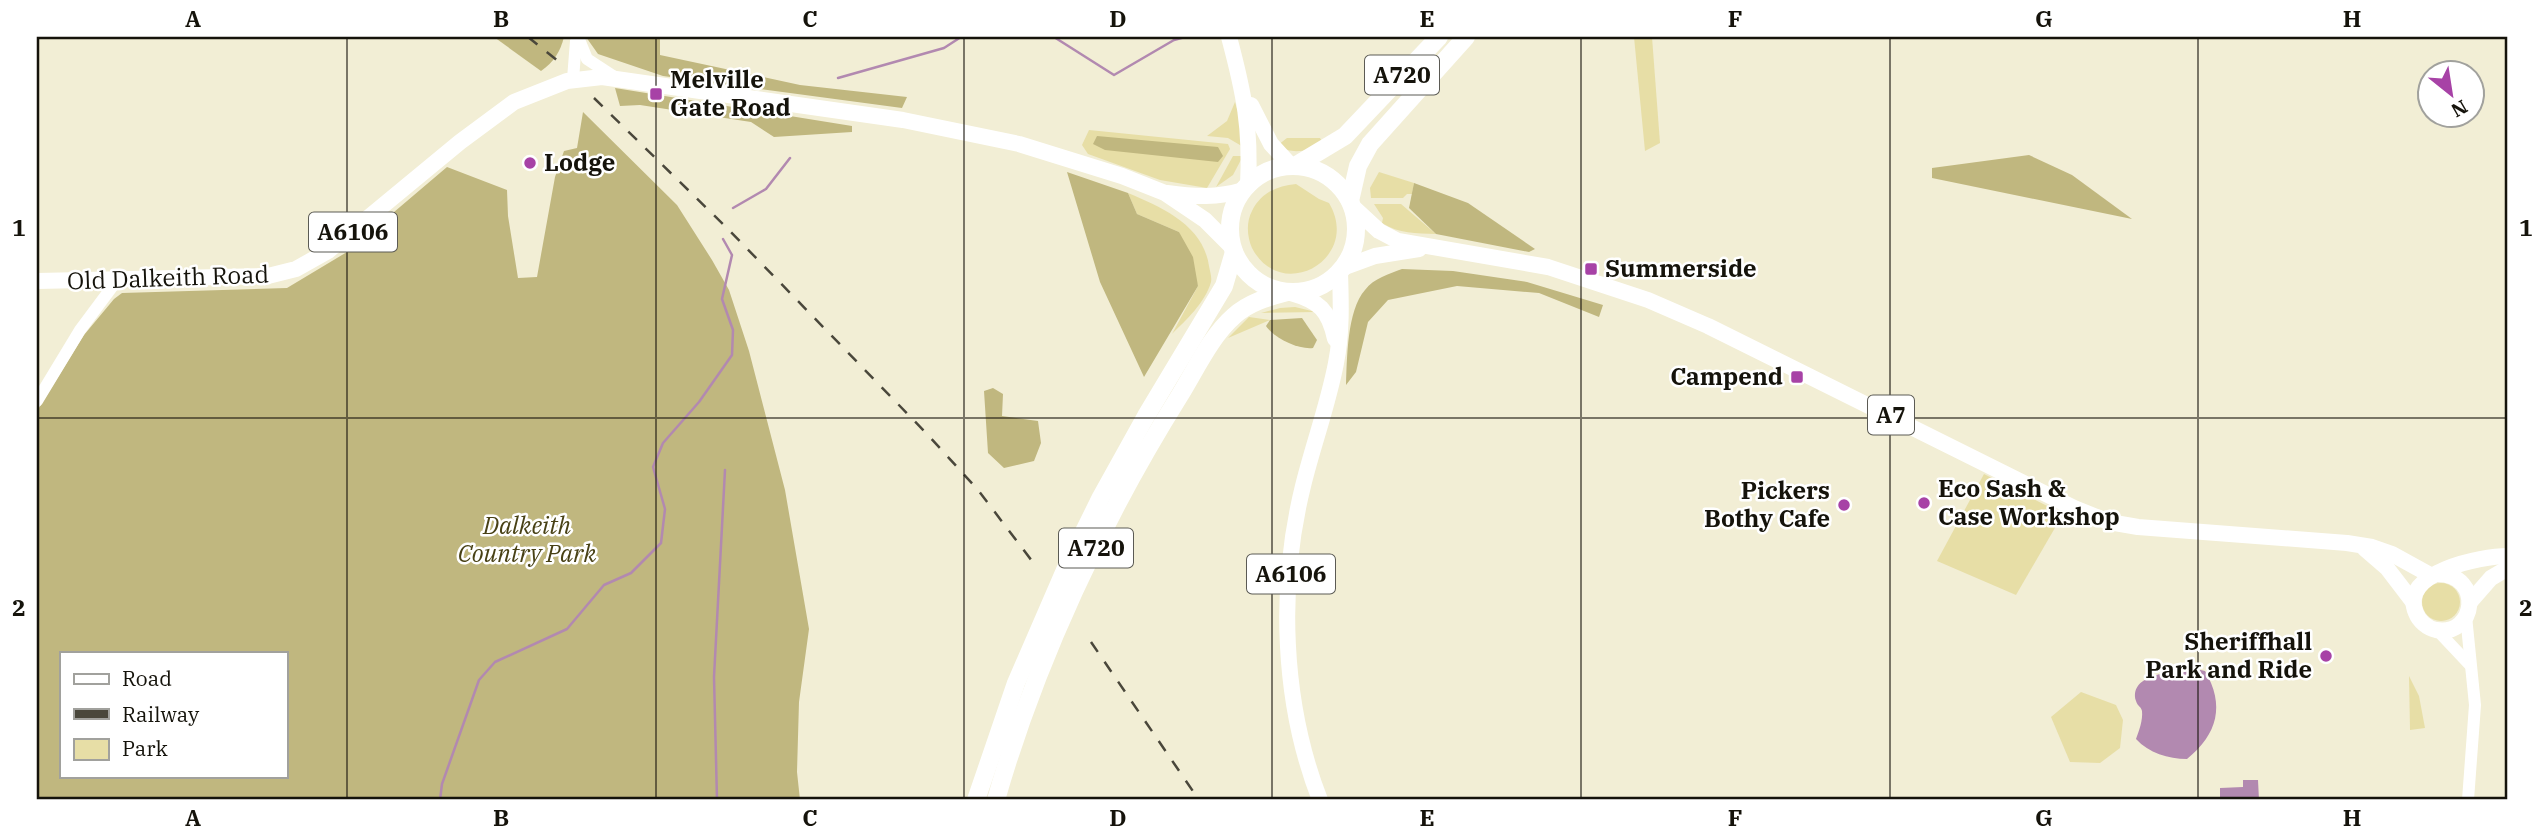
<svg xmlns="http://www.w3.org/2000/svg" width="2545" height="837" viewBox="0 0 2545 837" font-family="'IBM Plex Serif',serif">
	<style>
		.green { fill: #e7dea6 }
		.forest { fill: #c0b77f; fill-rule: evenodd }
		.water { fill: #b289b0 }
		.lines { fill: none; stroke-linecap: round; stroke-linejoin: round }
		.stream { stroke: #b289b0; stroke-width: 2.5 }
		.minor { stroke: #fff; stroke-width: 12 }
		.major { stroke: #fff; stroke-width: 16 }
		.highway { stroke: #fff; stroke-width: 18 }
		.rail { stroke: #4a473b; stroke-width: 2.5; stroke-dasharray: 12 12; stroke-linecap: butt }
		.grid { fill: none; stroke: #15130b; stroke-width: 2; stroke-opacity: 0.55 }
		.poi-dot { fill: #a742a6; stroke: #fff; stroke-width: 2.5 }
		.labels { text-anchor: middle; stroke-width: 5; stroke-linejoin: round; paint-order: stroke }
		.shield { fill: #fff; stroke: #5b5a54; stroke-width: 2 }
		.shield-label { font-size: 23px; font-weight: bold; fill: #15130b }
		.poi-label { font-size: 24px; font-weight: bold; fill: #15130b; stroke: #fff; text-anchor: start }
		.street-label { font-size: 24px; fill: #15130b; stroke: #fff }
		.park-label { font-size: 24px; font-style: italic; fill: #484115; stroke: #fff }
		.neatline { fill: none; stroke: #15130b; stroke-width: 2.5 }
		.grid-label { font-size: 23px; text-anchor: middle; font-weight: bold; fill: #15130b }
	</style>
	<rect width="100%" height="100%" fill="#f2eed5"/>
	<g class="green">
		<polygon points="1634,37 1652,37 1660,143 1645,151"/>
		<polygon points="1235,102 1245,137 1245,148 1228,138 1207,136 1227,121"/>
		<polygon points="1089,130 1228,144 1230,149 1207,188 1160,180 1088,154 1082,145"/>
		<path d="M1287,138H1320L1324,145C1307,150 1293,156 1278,145Z"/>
		<polygon points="1233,156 1243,156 1233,175 1216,187"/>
		<polygon points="1379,172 1414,183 1412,194 1407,194 1403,198 1371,198 1370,188"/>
		<path d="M1296,184L1319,199L1329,203C1362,259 1281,304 1252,248C1247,237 1246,222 1252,211C1261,193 1276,186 1296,184Z"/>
		<path d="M1128,193C1163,208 1203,225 1209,266C1210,272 1212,277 1211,282C1205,303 1186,320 1172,334L1198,286L1179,232L1137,214Z"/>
		<path d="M1374,204H1401L1436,234C1416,233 1399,234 1382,223L1383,218Z"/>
		<polygon points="1295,307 1316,312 1261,313 1280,308"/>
		<polygon points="1249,317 1270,320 1228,338"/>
		<polygon points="1984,474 2063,514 2016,595 1937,561"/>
		<circle cx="2441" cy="602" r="19"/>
		<polygon points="2409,676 2419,696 2425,728 2410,730"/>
		<polygon points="2081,692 2116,705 2123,720 2120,748 2100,763 2070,762 2051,717"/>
	</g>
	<g class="forest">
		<path d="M494,37H564C560,52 554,62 541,71Z"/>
		<polygon points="586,37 660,37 660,55 800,85 907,97 902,108 663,76 598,54"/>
		<polygon points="615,88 852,126 852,132 774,137 751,122 640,105 620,106"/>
		<path d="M583,112L677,205L712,260L729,290L749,351L785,490L809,629L799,702L797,772L800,800H37V411L84,335L114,299L122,293L287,288L347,252L447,167L507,190L508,216L518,278L537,277L555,177L564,151L577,148ZM61,653H285V776H61Z"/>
		<polygon points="1097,136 1218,147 1223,156 1218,162 1105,150 1093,144"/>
		<polygon points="2029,155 2072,175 2132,219 1932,178 1932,168"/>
		<polygon points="1067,172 1128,193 1137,214 1179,232 1193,257 1198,286 1144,377 1100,282"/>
		<polygon points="1414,183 1468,203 1535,249 1529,252 1436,234 1409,208"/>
		<path d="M1402,269L1453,271L1527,282L1603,305L1599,317L1539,293L1457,286L1388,300L1368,322L1356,372L1346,385C1347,359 1347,310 1365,290C1374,278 1389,274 1402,269Z"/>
		<path d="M1302,318L1317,340L1313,348C1299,350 1274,338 1266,326L1270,320Z"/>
		<polygon points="993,388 1003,394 1002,416 1038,421 1041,443 1034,461 1004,468 988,453 984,391"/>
	</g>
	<g class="water">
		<path d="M2192,668L2205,671C2225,705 2218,734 2187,759C2168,759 2149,753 2136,739C2139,731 2143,720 2142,711C2141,706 2138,707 2136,701C2128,673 2176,672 2192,668Z"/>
		<polygon points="2243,780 2258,780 2259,800 2220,800 2220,788 2243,787"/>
	</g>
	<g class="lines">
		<g class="stream">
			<polyline points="1054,37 1114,75 1174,40 1185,37"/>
			<polyline points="838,78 944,48 961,37"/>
			<polyline points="733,208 766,189 790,158"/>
			<polyline points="440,800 442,784 479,680 495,662 567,629 604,585 631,573 661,543 665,509 653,467 663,443 699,402 732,355 733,330 722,299 732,255 723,239"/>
			<polyline points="717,800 714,677 725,470"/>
		</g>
		<g class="minor">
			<polyline points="578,37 587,59 613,76"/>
			<polyline points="573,79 576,41"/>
			<polyline points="37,401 80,330 118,279"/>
			<polyline points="2466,616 2475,705 2468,800"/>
			<polyline points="2437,630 2469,664"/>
		</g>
		<g class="major">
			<path d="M1229,37C1244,93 1251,127 1248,186"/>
			<polyline points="1251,105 1271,144 1291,166"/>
			<path d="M1167,193C1195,197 1217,198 1244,190"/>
			<polyline points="1353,207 1379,231 1398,241 1548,267 1648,300 1708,326 2074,508 2109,522 2138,527 2347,543 2372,547 2392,554 2432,576"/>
			<polyline points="1345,267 1375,256 1419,249"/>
			<polyline points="37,281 268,276 296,269 328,251 460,142 514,102 567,81 602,77 903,120 1019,144 1122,176 1165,193 1205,220 1232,247"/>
			<path d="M1291,293C1319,301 1329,310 1335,339"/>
			<polyline points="2365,549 2387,568 2413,602"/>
			<path d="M2438,574C2484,575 2476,637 2436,630C2427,628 2419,621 2416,613C2398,572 2482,556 2508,556"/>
			<polyline points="2470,602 2491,578 2508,568"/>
			<path d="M1320,800C1282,703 1278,587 1303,486C1313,445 1328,405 1336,363C1342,333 1341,302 1340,272"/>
		</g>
		<g class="highway">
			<circle cx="1293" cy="229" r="63"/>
			<polyline points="1295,166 1345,136 1439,37"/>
			<polyline points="1350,201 1358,166 1370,144 1466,37"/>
			<polyline points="976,800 1016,683 1065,570 1101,497 1146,416 1224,286 1234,252"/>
			<path d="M996,800C1036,660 1103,518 1180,395C1196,369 1211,336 1234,316C1248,303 1268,297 1287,292"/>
		</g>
		<g class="rail">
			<polyline points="528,37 558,61"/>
			<polyline points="594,98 727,228 928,435 978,490 1032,561"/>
			<polyline points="1091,642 1199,800"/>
		</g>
	</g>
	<path class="grid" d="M347,37V800M656,37V800M964,37V800M1272,37V800M1581,37V800M1890,37V800M2198,37V800M37,418H2508"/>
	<g class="poi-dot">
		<rect x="649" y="87" width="14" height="14" rx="3.5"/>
		<circle cx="530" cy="163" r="7"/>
		<rect x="1584" y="262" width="14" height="14" rx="3.5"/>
		<rect x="1790" y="370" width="14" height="14" rx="3.5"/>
		<circle cx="1924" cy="503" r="7"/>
		<circle cx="1844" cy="505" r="7"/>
		<circle cx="2326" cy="656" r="7"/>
	</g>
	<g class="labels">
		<g class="shield">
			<rect x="1365" y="55.5" width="74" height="39" rx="5"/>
			<rect x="309" y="212.5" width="88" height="39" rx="5"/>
			<rect x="1868" y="395.5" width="46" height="39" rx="5"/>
			<rect x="1059" y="528.5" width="74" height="39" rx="5"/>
			<rect x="1247" y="554.5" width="88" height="39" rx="5"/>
		</g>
		<g class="shield-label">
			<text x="1402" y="83">A720</text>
			<text x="353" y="240">A6106</text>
			<text x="1891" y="423">A7</text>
			<text x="1096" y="556">A720</text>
			<text x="1291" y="582">A6106</text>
		</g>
		<g class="poi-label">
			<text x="670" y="88">Melville<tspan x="670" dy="28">Gate Road</tspan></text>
			<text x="544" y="171">Lodge</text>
			<text x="1605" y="277">Summerside</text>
			<text x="1783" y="385" text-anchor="end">Campend</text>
			<text x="1938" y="497">Eco Sash &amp;<tspan x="1938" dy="28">Case Workshop</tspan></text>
			<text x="1830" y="499" text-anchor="end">Pickers<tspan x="1830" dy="28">Bothy Cafe</tspan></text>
			<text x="2312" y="650" text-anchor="end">Sheriffhall<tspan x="2312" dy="28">Park and Ride</tspan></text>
		</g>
		<g class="street-label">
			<text transform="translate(168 278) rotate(-2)" y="8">Old Dalkeith Road</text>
		</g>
		<g class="park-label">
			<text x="527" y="534">Dalkeith<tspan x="527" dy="28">Country Park</tspan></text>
		</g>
	</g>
	<rect width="2545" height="837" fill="none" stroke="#ffffff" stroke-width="77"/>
	<rect x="60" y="652" width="228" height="126" fill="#ffffff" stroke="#a1a19d" stroke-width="2"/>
	<rect x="74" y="674" width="35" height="10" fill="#ffffff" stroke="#a1a19d" stroke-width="2"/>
	<text x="122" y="686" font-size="21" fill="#15130b">Road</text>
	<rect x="74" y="709" width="35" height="10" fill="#4a473b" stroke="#a1a19d" stroke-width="2"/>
	<text x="122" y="722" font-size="21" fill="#15130b">Railway</text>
	<rect x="74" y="739" width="35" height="21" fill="#e7dea6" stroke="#a1a19d" stroke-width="2"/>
	<text x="122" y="756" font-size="21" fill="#15130b">Park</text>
	<g transform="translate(2451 94) rotate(150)"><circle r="33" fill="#ffffff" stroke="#a1a19d" stroke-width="2"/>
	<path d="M0-5L12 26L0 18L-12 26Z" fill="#a742a6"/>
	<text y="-10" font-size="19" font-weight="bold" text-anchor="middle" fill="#15130b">N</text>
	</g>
	<rect x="38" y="38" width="2468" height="760" class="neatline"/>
	<g class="grid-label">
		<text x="193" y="27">A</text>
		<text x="501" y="27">B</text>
		<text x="810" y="27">C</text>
		<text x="1118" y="27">D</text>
		<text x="1427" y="27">E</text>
		<text x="1735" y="27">F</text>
		<text x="2044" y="27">G</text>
		<text x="2352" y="27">H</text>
		<text x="19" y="236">1</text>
		<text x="2526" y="236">1</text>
		<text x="19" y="616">2</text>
		<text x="2526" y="616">2</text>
		<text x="193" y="826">A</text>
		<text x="501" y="826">B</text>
		<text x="810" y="826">C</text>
		<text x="1118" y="826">D</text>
		<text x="1427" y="826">E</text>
		<text x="1735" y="826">F</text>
		<text x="2044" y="826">G</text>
		<text x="2352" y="826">H</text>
	</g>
</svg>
